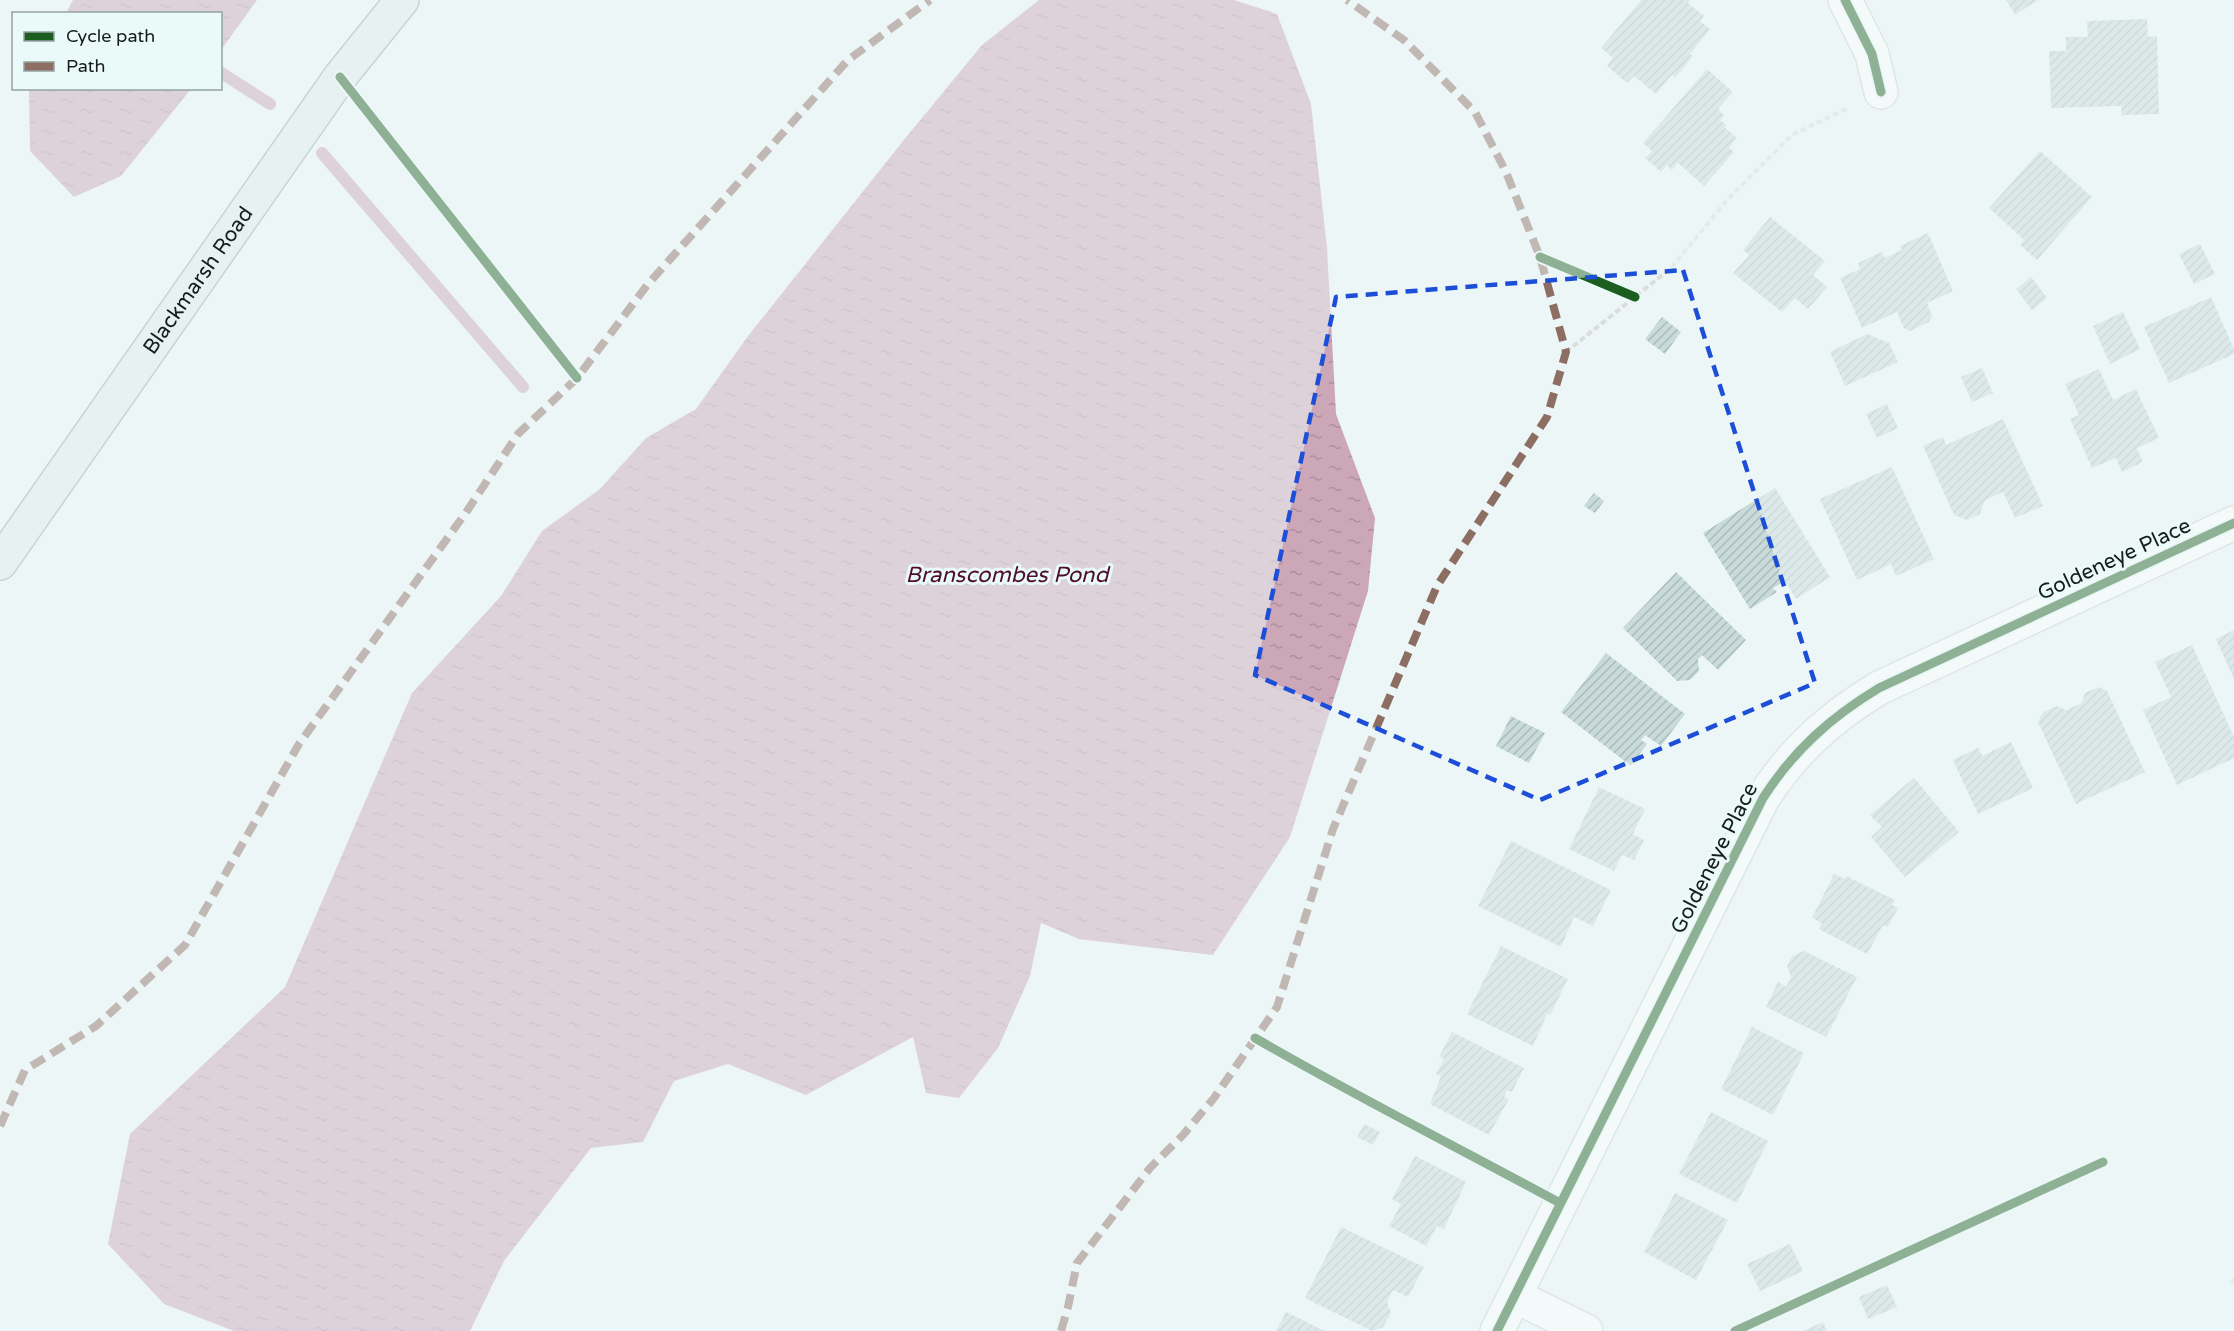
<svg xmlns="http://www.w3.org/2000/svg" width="2234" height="1331" viewBox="0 0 2234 1331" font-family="'Varela Round',sans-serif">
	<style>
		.water { fill: url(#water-ripples) }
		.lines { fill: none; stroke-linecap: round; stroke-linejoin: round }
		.stream { stroke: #cba7b8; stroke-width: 12 }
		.building { fill: url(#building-hatch) }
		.minor-casing { stroke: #ccd3d3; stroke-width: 36 }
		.major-casing { stroke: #96adad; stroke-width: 36 }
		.path { stroke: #dbdddd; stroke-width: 4; stroke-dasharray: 6 3; stroke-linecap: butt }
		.minor { stroke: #fcfefe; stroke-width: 33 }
		.major { stroke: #dfebeb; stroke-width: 33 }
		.quiet { stroke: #8d6e63; stroke-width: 8; stroke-dasharray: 15 8; stroke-linecap: butt }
		.cycleway-casing { stroke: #e9faf9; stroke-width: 13 }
		.cycleway { stroke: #1b5e20; stroke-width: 9 }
		.marked { fill: none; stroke: #1d4ed8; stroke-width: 4.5; stroke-dasharray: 12 8; stroke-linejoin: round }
		.labels { text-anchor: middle; stroke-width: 6; stroke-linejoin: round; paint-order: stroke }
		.street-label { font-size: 21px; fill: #171d1c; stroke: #e9faf9 }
		.water-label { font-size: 22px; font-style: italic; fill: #4f0b30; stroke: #e9faf9 }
	</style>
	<defs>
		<pattern id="water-ripples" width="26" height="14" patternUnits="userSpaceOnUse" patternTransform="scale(1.5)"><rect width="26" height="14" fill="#cba7b8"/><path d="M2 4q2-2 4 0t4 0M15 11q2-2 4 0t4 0" fill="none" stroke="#ae8f9e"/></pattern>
		<pattern id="building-hatch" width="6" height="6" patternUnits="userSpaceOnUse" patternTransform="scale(1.5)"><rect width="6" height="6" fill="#c8dada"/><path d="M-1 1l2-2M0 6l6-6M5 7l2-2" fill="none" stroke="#abbbba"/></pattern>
	</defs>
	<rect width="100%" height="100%" fill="#edf6f6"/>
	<g class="water">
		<polygon points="73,0 257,0 221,50 220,14 66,13"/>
		<polygon points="1039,0 1234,0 1277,14 1311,104 1327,248 1336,414 1375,518 1368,591 1290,837 1213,955 1079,939 1041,923 1030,976 998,1048 959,1098 926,1093 913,1037 806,1095 728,1064 674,1081 643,1142 591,1148 504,1261 470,1331 234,1331 164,1304 108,1244 130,1134 285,987 412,693 501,596 542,531 600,489 646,438 696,409 748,336 903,141 982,45"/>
		<polygon points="29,89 29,88 191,89 121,176 74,197 30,151"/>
	</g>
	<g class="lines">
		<g class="stream">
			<polyline points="220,72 270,104"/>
			<polyline points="322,153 523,387"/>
		</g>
	</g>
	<g class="building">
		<polygon points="1641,0 1690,0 1688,3 1704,16 1700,21 1710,29 1690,54 1693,56 1675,78 1672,75 1656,94 1634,76 1627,83 1607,66 1613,58 1601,48"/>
		<polygon points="2006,0 2038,0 2015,15"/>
		<polygon points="2147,19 2148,37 2157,36 2159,114 2122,115 2121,106 2051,108 2049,51 2066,51 2066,37 2088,37 2087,21"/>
		<polygon points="1707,69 1733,92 1718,109 1724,115 1720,120 1726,125 1724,127 1737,138 1729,148 1734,152 1704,186 1678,163 1672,170 1667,165 1661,172 1645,158 1652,151 1643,143"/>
		<polygon points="2040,151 2092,197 2037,260 2020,245 2024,240 1989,208"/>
		<polygon points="1770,217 1825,261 1813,275 1827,287 1808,309 1795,298 1782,312 1733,273 1749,255 1743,250"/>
		<polygon points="1928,233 1953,291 1927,303 1932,316 1929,322 1910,331 1904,328 1897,312 1862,328 1840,278 1860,269 1858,263 1882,252 1885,258 1902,250 1900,246"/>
		<polygon points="2200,244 2215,274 2194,284 2179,254"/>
		<polygon points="2031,277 2047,298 2032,310 2016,289"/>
		<polygon points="2211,297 2234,349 2234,354 2169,383 2144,327"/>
		<polygon points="2123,312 2140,349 2110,364 2093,326"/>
		<polygon points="1662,317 1681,332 1665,354 1645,339"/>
		<polygon points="1867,334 1889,343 1898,362 1845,386 1830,352"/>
		<polygon points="1982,368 1993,393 1972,402 1961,377"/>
		<polygon points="2099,369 2113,400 2136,389 2159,438 2137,448 2143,462 2122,472 2116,458 2092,468 2070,419 2079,415 2065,384"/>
		<polygon points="1887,404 1898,428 1877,438 1866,414"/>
		<polygon points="2003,419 2043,506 2015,518 2003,492 1985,500 1980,514 1967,520 1954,515 1923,446 1943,437 1946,445"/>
		<polygon points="1892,467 1934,559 1896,576 1891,564 1857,580 1820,499"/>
		<polygon points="1775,488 1830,577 1796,599 1785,581 1773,588 1777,592 1750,609 1703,533"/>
		<polygon points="1594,493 1604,501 1595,513 1584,506"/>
		<polygon points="1676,572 1746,640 1718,670 1702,655 1698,659 1699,671 1690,680 1677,681 1623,628"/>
		<polygon points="2234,630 2234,679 2216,639"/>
		<polygon points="2192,645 2234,737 2234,758 2177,785 2143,710 2171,697 2155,662"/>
		<polygon points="1606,653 1685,714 1661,746 1645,735 1641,740 1647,744 1631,766 1561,712"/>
		<polygon points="2099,687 2107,691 2145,772 2076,804 2038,722 2043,712 2057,706 2066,710 2082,703 2085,693"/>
		<polygon points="1511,716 1545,733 1529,763 1496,746"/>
		<polygon points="2011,742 2033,788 1978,814 1953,760 1978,748 1982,756"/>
		<polygon points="1914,778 1959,832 1905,877 1871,837 1882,827 1870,815"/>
		<polygon points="1599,787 1645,809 1633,834 1644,840 1634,860 1622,855 1614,871 1569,849"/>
		<polygon points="1511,841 1611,890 1593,926 1574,917 1561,947 1478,906"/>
		<polygon points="1834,874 1845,879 1846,876 1895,900 1892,905 1898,908 1888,927 1883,925 1867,954 1819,929 1822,923 1812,918"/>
		<polygon points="1501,946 1568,979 1550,1015 1547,1014 1533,1046 1467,1014"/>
		<polygon points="1804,951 1857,977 1826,1037 1766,1007 1778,982 1786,987 1791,977 1787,966 1792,956"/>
		<polygon points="1752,1027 1804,1053 1773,1115 1721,1089"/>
		<polygon points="1452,1032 1524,1068 1512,1092 1507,1090 1504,1097 1509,1099 1489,1135 1430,1104 1441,1076 1436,1074 1444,1059 1439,1057"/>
		<polygon points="1711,1112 1768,1141 1737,1203 1679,1174"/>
		<polygon points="1364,1124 1380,1132 1373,1145 1357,1137"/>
		<polygon points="1415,1156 1466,1182 1444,1229 1437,1226 1426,1246 1389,1226 1401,1204 1392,1199"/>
		<polygon points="1675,1193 1728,1220 1696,1280 1644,1252"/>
		<polygon points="1341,1227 1424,1267 1408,1297 1393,1290 1387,1302 1391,1313 1383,1327 1372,1331 1305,1298"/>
		<polygon points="1790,1244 1803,1271 1760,1291 1747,1264"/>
		<polygon points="1887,1285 1897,1307 1868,1319 1859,1297"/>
		<polygon points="1286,1312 1325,1331 1276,1331"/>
		<polygon points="1823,1322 1827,1331 1803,1331"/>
	</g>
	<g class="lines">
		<g class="minor-casing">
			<g id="minor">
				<polyline points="1845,0 1872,54 1881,92"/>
				<polyline points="1515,1296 1586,1331"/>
				<path d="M1497,1331L1763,798C1794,750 1831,717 1879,688L2234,523"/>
			</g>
		</g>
		<g class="major-casing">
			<g id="major">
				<path id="s1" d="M0,563L340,77L402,0"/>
			</g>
		</g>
		<g class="path">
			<polyline points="1566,352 1671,268 1727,200 1792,135 1848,108"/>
			<polyline points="2232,1279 2234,1283"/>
		</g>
		<use href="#minor" class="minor"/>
		<use href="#major" class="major"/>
		<g class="quiet">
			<polyline points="0,1126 25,1070 96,1026 185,945 299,744 467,511 518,434 577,378 648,284 848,60 930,0"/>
			<polyline points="1061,1331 1068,1307 1077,1263 1150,1168 1183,1135 1214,1098 1277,1007 1333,829 1437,586 1547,417 1566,352 1540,257 1506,172 1475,112 1404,40 1347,0"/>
		</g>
		<g class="cycleway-casing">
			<g id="cycleway">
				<polyline points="1845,0 1872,54 1881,92"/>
				<polyline points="340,77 577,378"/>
				<polyline points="1540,257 1635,297"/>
				<path d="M1255,1038C1355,1096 1459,1148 1560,1203"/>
				<path d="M1497,1331L1763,798C1794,750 1831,717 1879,688L2234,523"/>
				<polyline points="1735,1331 2103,1162"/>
			</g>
		</g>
		<use href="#cycleway" class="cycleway"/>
	</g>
	<path d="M0 0H2234V1331H0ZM1683,270L1815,683L1540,800L1255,675L1336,297Z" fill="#edf6f6" fill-opacity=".55" fill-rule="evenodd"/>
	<path class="marked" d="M1683,270L1815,683L1540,800L1255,675L1336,297Z"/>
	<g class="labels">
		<g class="street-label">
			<text dy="7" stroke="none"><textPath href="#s1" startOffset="345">Blackmarsh Road</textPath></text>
			<text transform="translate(2114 559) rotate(-25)" y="7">Goldeneye Place</text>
			<text transform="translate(1714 858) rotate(-63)" y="7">Goldeneye Place</text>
		</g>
		<g class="water-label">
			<text x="1007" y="582">Branscombes Pond</text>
		</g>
	</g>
	<rect x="12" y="12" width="210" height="78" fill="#e9faf9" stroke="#95a2a1" stroke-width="1.5"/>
	<rect x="24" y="32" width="30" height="9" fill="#1b5e20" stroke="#95a2a1" stroke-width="1.5"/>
	<text x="66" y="42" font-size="18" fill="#171d1c">Cycle path</text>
	<rect x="24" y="62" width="30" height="9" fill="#8d6e63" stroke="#95a2a1" stroke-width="1.5"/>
	<text x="66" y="72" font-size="18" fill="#171d1c">Path</text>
</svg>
